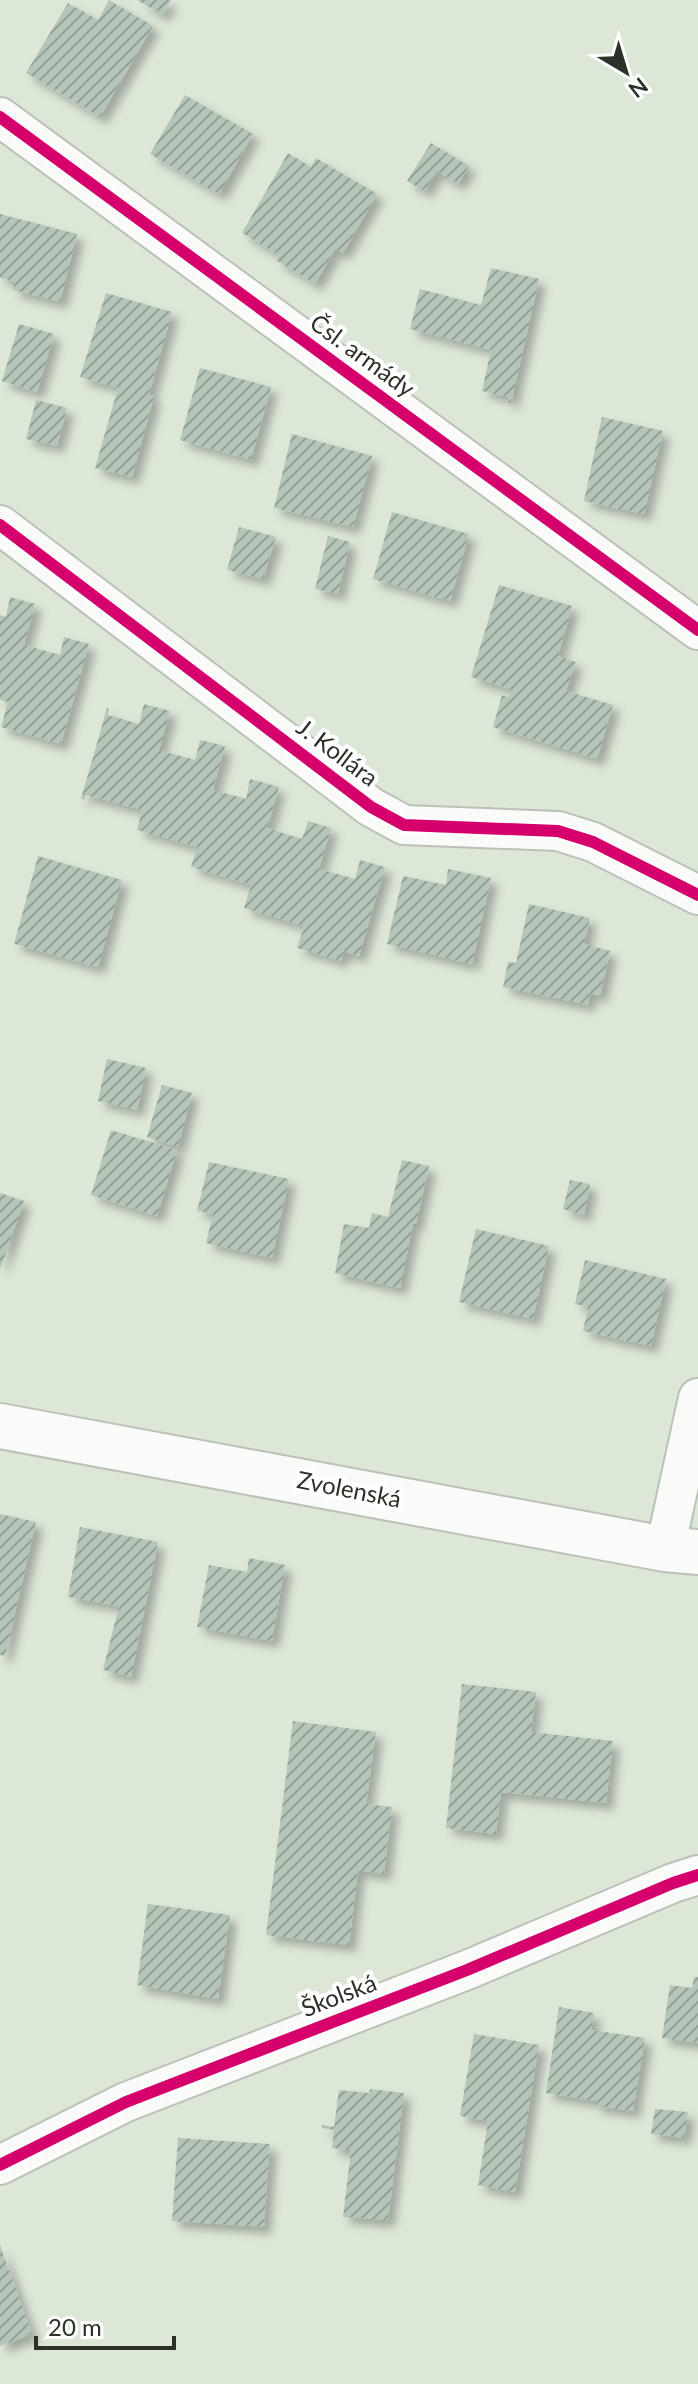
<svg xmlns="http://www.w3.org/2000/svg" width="698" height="2384" viewBox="0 0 698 2384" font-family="Lato,sans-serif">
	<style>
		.building { fill: url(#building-hatch); filter: url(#shadow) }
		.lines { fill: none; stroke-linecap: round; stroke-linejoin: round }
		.street-casing { stroke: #bac2b7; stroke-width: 42 }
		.secondary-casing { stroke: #bac2b7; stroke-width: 48 }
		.street { stroke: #fafbf9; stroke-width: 38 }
		.secondary { stroke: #fafbf9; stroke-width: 44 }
		.cycleway-casing { stroke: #fff; stroke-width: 17 }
		.cycleway { stroke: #d6006c; stroke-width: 12 }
		.labels { text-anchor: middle; stroke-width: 8; stroke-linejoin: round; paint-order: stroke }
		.street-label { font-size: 24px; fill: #2a3227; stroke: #fff }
	</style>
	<defs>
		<pattern id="building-hatch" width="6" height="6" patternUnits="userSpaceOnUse" patternTransform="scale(2)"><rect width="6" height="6" fill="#b5c5b8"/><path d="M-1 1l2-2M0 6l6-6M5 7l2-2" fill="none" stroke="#93a196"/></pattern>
		<filter id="shadow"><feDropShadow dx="7" dy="7" stdDeviation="4" flood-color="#0004"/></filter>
	</defs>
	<rect width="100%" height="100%" fill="#dce7d8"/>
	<g class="building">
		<polygon points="109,0 153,26 100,117 26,73 68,3 98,20"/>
		<polygon points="137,0 171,0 163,15"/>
		<polygon points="185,95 253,134 219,194 150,154"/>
		<polygon points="431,143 469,166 458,184 437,171 425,191 407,181"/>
		<polygon points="288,153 311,167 316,158 377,194 343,253 335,249 315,284 276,260 279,255 242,233"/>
		<polygon points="0,214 77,234 60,302 13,290 15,281 0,278"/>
		<polygon points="491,268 539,279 511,403 508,403 508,397 482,391 491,350 410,329 420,289 481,305"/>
		<polygon points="106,293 172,312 149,395 154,396 132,477 95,468 118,388 80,377"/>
		<polygon points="19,324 54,334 37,392 2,381"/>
		<polygon points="200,368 271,387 251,460 180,440"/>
		<polygon points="36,400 67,408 57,446 26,439"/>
		<polygon points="602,417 663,431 644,514 584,501"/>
		<polygon points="292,434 372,456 353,527 274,508"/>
		<polygon points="392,512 469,534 450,601 373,579"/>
		<polygon points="239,527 276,537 263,579 227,570"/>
		<polygon points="328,536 350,542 338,594 315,589"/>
		<polygon points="499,585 572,606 558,656 576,662 566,691 613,705 597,759 493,727 502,695 509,697 511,689 471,677"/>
		<polygon points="10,597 35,604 24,645 60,655 64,637 89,644 61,744 1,727 8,702 0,700 0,615 6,617"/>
		<polygon points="144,704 170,711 159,750 195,760 200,740 225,746 213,790 246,799 250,779 279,787 267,828 302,839 308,821 331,828 319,869 355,879 360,860 385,867 359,956 343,951 341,961 297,948 304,926 244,908 251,885 191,867 197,847 137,830 142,810 86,795 84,800 81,799 107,708 109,709 108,715 139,724"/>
		<polygon points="38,856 122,880 98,967 14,944"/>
		<polygon points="448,869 491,878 472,964 387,944 403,876 446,885"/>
		<polygon points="529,904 590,918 584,944 610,951 600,996 590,993 588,1005 503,987 508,962 516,963"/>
		<polygon points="107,1059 146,1068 137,1110 98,1101"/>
		<polygon points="162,1085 192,1093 178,1147 147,1137"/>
		<polygon points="111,1130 177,1150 157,1216 91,1195"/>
		<polygon points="402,1160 429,1166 416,1224 413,1224 400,1288 335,1273 344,1224 369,1228 372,1213 388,1217"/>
		<polygon points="209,1162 289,1179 272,1258 206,1243 213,1214 197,1211"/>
		<polygon points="570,1180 590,1184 584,1215 563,1209"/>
		<polygon points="0,1193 24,1201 0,1270"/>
		<polygon points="476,1229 549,1246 533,1319 459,1302"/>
		<polygon points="585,1260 666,1279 651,1346 583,1331 588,1307 575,1304"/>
		<polygon points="0,1514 36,1522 5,1656 0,1655"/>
		<polygon points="80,1527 158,1542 131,1677 103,1670 119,1606 68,1597"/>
		<polygon points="249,1558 285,1565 272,1641 197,1627 209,1565 247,1572"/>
		<polygon points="462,1684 536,1692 531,1732 613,1741 606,1803 501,1792 496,1834 446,1828"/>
		<polygon points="293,1721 376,1732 366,1804 392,1807 384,1874 358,1870 349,1945 266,1935"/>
		<polygon points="148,1904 230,1915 218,1999 137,1985"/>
		<polygon points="694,1977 698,1977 698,2043 662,2038 670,1985 692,1988"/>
		<polygon points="559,2007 594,2013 591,2030 645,2038 633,2111 596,2106 596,2101 546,2093"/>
		<polygon points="474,2034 539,2045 515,2192 478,2185 488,2121 460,2116"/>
		<polygon points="370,2089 404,2093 388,2220 343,2217 351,2150 332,2148 334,2130 322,2128 322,2125 334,2127 339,2090 369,2093"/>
		<polygon points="655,2109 688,2112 684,2138 651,2134"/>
		<polygon points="178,2138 270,2144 264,2227 172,2221"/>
		<polygon points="0,2245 32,2334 0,2346"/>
	</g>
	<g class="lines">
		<g class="street-casing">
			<g id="street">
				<polyline points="0,117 698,630"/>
				<polyline points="0,525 371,807 404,825 558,831 593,842 698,895"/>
				<polyline points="665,1549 698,1398"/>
				<polyline points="0,2165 126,2102 467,1970 673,1883 698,1875"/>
			</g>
		</g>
		<g class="secondary-casing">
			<polyline id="secondary" points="0,1426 665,1549 698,1552"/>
		</g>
		<use href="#street" class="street"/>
		<use href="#secondary" class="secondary"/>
		<g class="cycleway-casing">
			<g id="cycleway">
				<polyline points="0,117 698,630"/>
				<polyline points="0,525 371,807 404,825 558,831 593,842 698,895"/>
				<polyline points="0,2165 126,2102 467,1970 673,1883 698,1875"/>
			</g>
		</g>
		<use href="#cycleway" class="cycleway"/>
	</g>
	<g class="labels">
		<g class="street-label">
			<text transform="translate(362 356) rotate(36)" y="8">Čsl. armády</text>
			<text transform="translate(337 753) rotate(37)" y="8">J. Kollára</text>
			<text transform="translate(349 1490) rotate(11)" y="8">Zvolenská</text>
			<text transform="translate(339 1996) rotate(-21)" y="8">Školská</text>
		</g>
	</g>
	<g transform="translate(626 72) rotate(142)" stroke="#ffffff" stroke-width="6" paint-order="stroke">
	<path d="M0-6L14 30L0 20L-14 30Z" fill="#2a3227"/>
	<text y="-12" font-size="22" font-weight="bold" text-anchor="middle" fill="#2a3227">N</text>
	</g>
	<path d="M36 2336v12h138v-12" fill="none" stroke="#2a3227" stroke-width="4"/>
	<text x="48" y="2336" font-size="24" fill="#2a3227" stroke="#ffffff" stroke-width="6" paint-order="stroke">20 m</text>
</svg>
